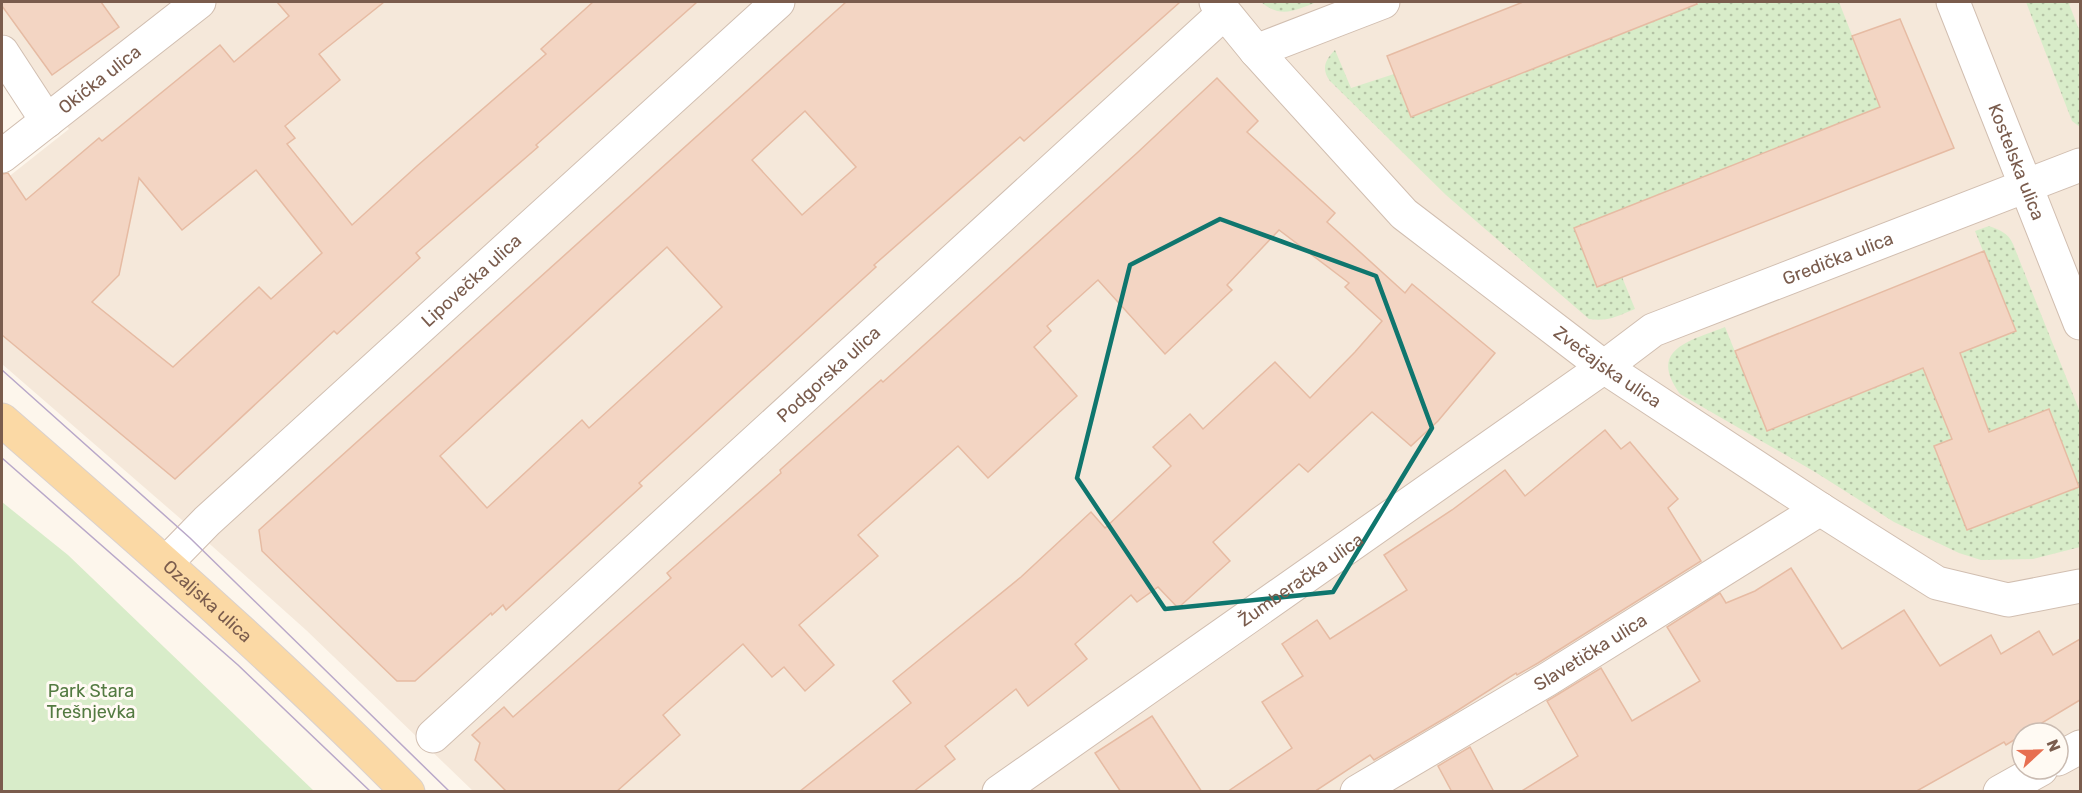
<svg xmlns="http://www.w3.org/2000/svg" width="2082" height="793" viewBox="0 0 2082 793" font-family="Rubik,sans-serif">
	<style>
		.residential { fill: #f5e8da; fill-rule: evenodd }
		.grass { fill: url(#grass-dots) }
		.park { fill: #d8ecc9 }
		.building { fill: #f3d5c3; stroke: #e6bba3; stroke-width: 1.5; fill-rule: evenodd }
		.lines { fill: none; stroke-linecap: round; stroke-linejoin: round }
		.minor-casing { stroke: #d1beb0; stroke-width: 35 }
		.major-casing { stroke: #dad1cd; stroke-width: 35 }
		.minor { stroke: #fff; stroke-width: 33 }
		.major { stroke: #fbd9a5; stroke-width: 33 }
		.tram { stroke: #b9a8c9; stroke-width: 1.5 }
		.marked { fill: none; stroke: #0f766e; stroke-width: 4.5; stroke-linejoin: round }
		.labels { text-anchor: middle; stroke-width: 6; stroke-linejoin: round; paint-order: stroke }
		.street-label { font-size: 18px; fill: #7a5c4d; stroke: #fffaf3 }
		.park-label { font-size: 18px; fill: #537a41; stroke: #fffaf3 }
	</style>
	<defs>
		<pattern id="grass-dots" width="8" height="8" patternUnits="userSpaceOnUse" patternTransform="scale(1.5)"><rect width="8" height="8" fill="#d8ecc9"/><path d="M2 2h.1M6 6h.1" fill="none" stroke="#b4c2a5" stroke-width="1.8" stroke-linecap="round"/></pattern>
	</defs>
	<rect width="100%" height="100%" fill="#fdf6ec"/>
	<path class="residential" d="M2,2H2080V791H473L306,630L212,546L2,364V182L69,129L2,32ZM2022,733H2058V769H2022Z"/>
	<g class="grass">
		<path d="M1261,2H1317C1296,10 1281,19 1261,2Z"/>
		<path d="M1702,2H1839L1880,107L1574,228L1597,287L1622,277L1635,309C1618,316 1607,322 1589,319L1446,195L1330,81C1321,69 1325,60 1335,50L1351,88L1394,74L1412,117Z"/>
		<polygon points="2026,2 2074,2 2069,4 2080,32 2080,127 2072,121"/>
		<path d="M1989,226C2000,230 2008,233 2013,244L2080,412V547L2033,559L1981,560L1959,553L1894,522L1815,472L1680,394C1647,349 1690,341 1725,327L1767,431L2015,331L1975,231Z"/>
	</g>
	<polygon class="park" points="2,502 68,555 314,791 2,791"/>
	<g class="building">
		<polygon points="2,2 101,2 119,27 52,75 2,6"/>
		<path d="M277,2H384L319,54L340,80L285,126L295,138L287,144L352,225L417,166L546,54L541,49L593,2H697L536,145L538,147L416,253L420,258L337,334L334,331L175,479L2,335V174L8,173L26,200L99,138L102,141L220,45L234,62L289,16ZM256,170L322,253L271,299L259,287L173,367L92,302L119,275L139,178L182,230Z"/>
		<path d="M846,2H1180L1024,141L1020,137L874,265L876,267L639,483L642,486L506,610L503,605L492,615L491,613L415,681H397L262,551L259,530ZM805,111L856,167L802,215L752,160ZM667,247L722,307L589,428L582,420L487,508L440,456Z"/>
		<polygon points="1523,2 1696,2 1697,4 1411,117 1387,56"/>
		<polygon points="1900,19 1954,148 1597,287 1574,228 1880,107 1852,36"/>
		<polygon points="1217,78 1258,121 1247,132 1335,213 1327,222 1405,293 1412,284 1495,353 1438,421 1411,446 1372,412 1308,472 1299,464 1213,542 1230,561 1178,608 1158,587 1137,602 1131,595 1075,644 1087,659 1028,706 1016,689 945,746 955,759 913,792 799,792 911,703 893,681 1021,577 1091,512 1105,528 1171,466 1153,447 1190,414 1203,429 1275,362 1310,398 1355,352 1382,321 1345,287 1349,283 1279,230 1227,285 1232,290 1165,354 1098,280 1047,326 1051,331 1034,347 1077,396 988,478 958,446 858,535 878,556 799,625 834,665 805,691 784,667 772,677 743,644 663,715 680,735 616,792 507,792 475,760 480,743 472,735 504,707 513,717 671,578 667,573 781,473 780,470 881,380 883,382 1137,153"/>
		<polygon points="1984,251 2016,331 1960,353 1989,432 2049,409 2079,487 1967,530 1934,446 1952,439 1923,368 1767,431 1735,351"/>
		<polygon points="1605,430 1621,449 1630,442 1678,499 1668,508 1701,561 1538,663 1517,675 1516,673 1452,714 1374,760 1370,755 1314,792 1227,792 1292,748 1262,702 1303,676 1282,644 1317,620 1330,639 1407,590 1384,555 1452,510 1505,470 1525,496"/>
		<polygon points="1791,568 1842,649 1904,610 1940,666 1991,635 2001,654 2039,631 2053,655 2080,639 2080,700 2025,733 2022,733 2022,735 2006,745 2004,742 1915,792 1520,792 1578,756 1547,701 1601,668 1632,721 1700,681 1667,627 1720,593 1726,603 1755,591"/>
		<polygon points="1152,716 1202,792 1121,792 1095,753"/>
		<polygon points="1470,747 1494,792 1452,792 1438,766"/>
	</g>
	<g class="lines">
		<g class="minor-casing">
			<g id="minor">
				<path id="s1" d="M1216,2L1256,51L1404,214L1604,367L1820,509L1937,583L2008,600L2080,586"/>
				<path id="s2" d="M1953,2L2080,323"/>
				<polyline points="1256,51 1383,2"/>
				<polyline points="2,52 47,121"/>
				<path id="s3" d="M2,156L199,2"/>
				<path id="s4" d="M166,563L207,521L778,2"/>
				<path id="s5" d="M433,736L1224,13"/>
				<polyline points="2058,759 2080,747"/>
				<path id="s6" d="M999,792L1604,367L1653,330L2080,165"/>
				<path id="s7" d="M1357,792L1548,679L1820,509"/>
				<polyline points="2000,792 2041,769"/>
			</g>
		</g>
		<g class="major-casing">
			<g id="major">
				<path id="s8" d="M2,420C140,540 279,661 408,792"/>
			</g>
		</g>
		<use href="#minor" class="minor"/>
		<use href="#major" class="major"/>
		<g class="tram">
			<polyline points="2,370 190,538 450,792"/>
			<polyline points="2,458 238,665 371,792"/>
		</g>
	</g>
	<path class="marked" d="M1220,219L1376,276L1432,428L1333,592L1165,609L1077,478L1130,265Z"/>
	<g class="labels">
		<g class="street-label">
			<text dy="6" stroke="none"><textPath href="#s3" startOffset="124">Okićka ulica</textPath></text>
			<text dy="6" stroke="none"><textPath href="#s2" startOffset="172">Kostelska ulica</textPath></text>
			<text dy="6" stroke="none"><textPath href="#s6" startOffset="999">Gredička ulica</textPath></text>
			<text dy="6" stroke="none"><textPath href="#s4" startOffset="416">Lipovečka ulica</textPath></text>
			<text dy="6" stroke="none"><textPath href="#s1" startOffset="538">Zvečajska ulica</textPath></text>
			<text dy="6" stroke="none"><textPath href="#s5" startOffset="536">Podgorska ulica</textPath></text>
			<text dy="6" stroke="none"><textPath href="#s6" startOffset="369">Žumberačka ulica</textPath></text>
			<text dy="6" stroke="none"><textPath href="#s8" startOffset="274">Ozaljska ulica</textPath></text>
			<text dy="6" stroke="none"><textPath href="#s7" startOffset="272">Slavetička ulica</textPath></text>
		</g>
		<g class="park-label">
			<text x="91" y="697">Park Stara<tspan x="91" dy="21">Trešnjevka</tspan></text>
		</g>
	</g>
	<rect width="2082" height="793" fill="none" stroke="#7a5c4d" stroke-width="6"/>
	<g transform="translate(2040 751) rotate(68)"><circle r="28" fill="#fffaf3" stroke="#cabbb1" stroke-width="1.5"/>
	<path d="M0-4.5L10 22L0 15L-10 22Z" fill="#e76f51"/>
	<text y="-9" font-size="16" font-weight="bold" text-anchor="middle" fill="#7a5c4d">N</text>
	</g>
</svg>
